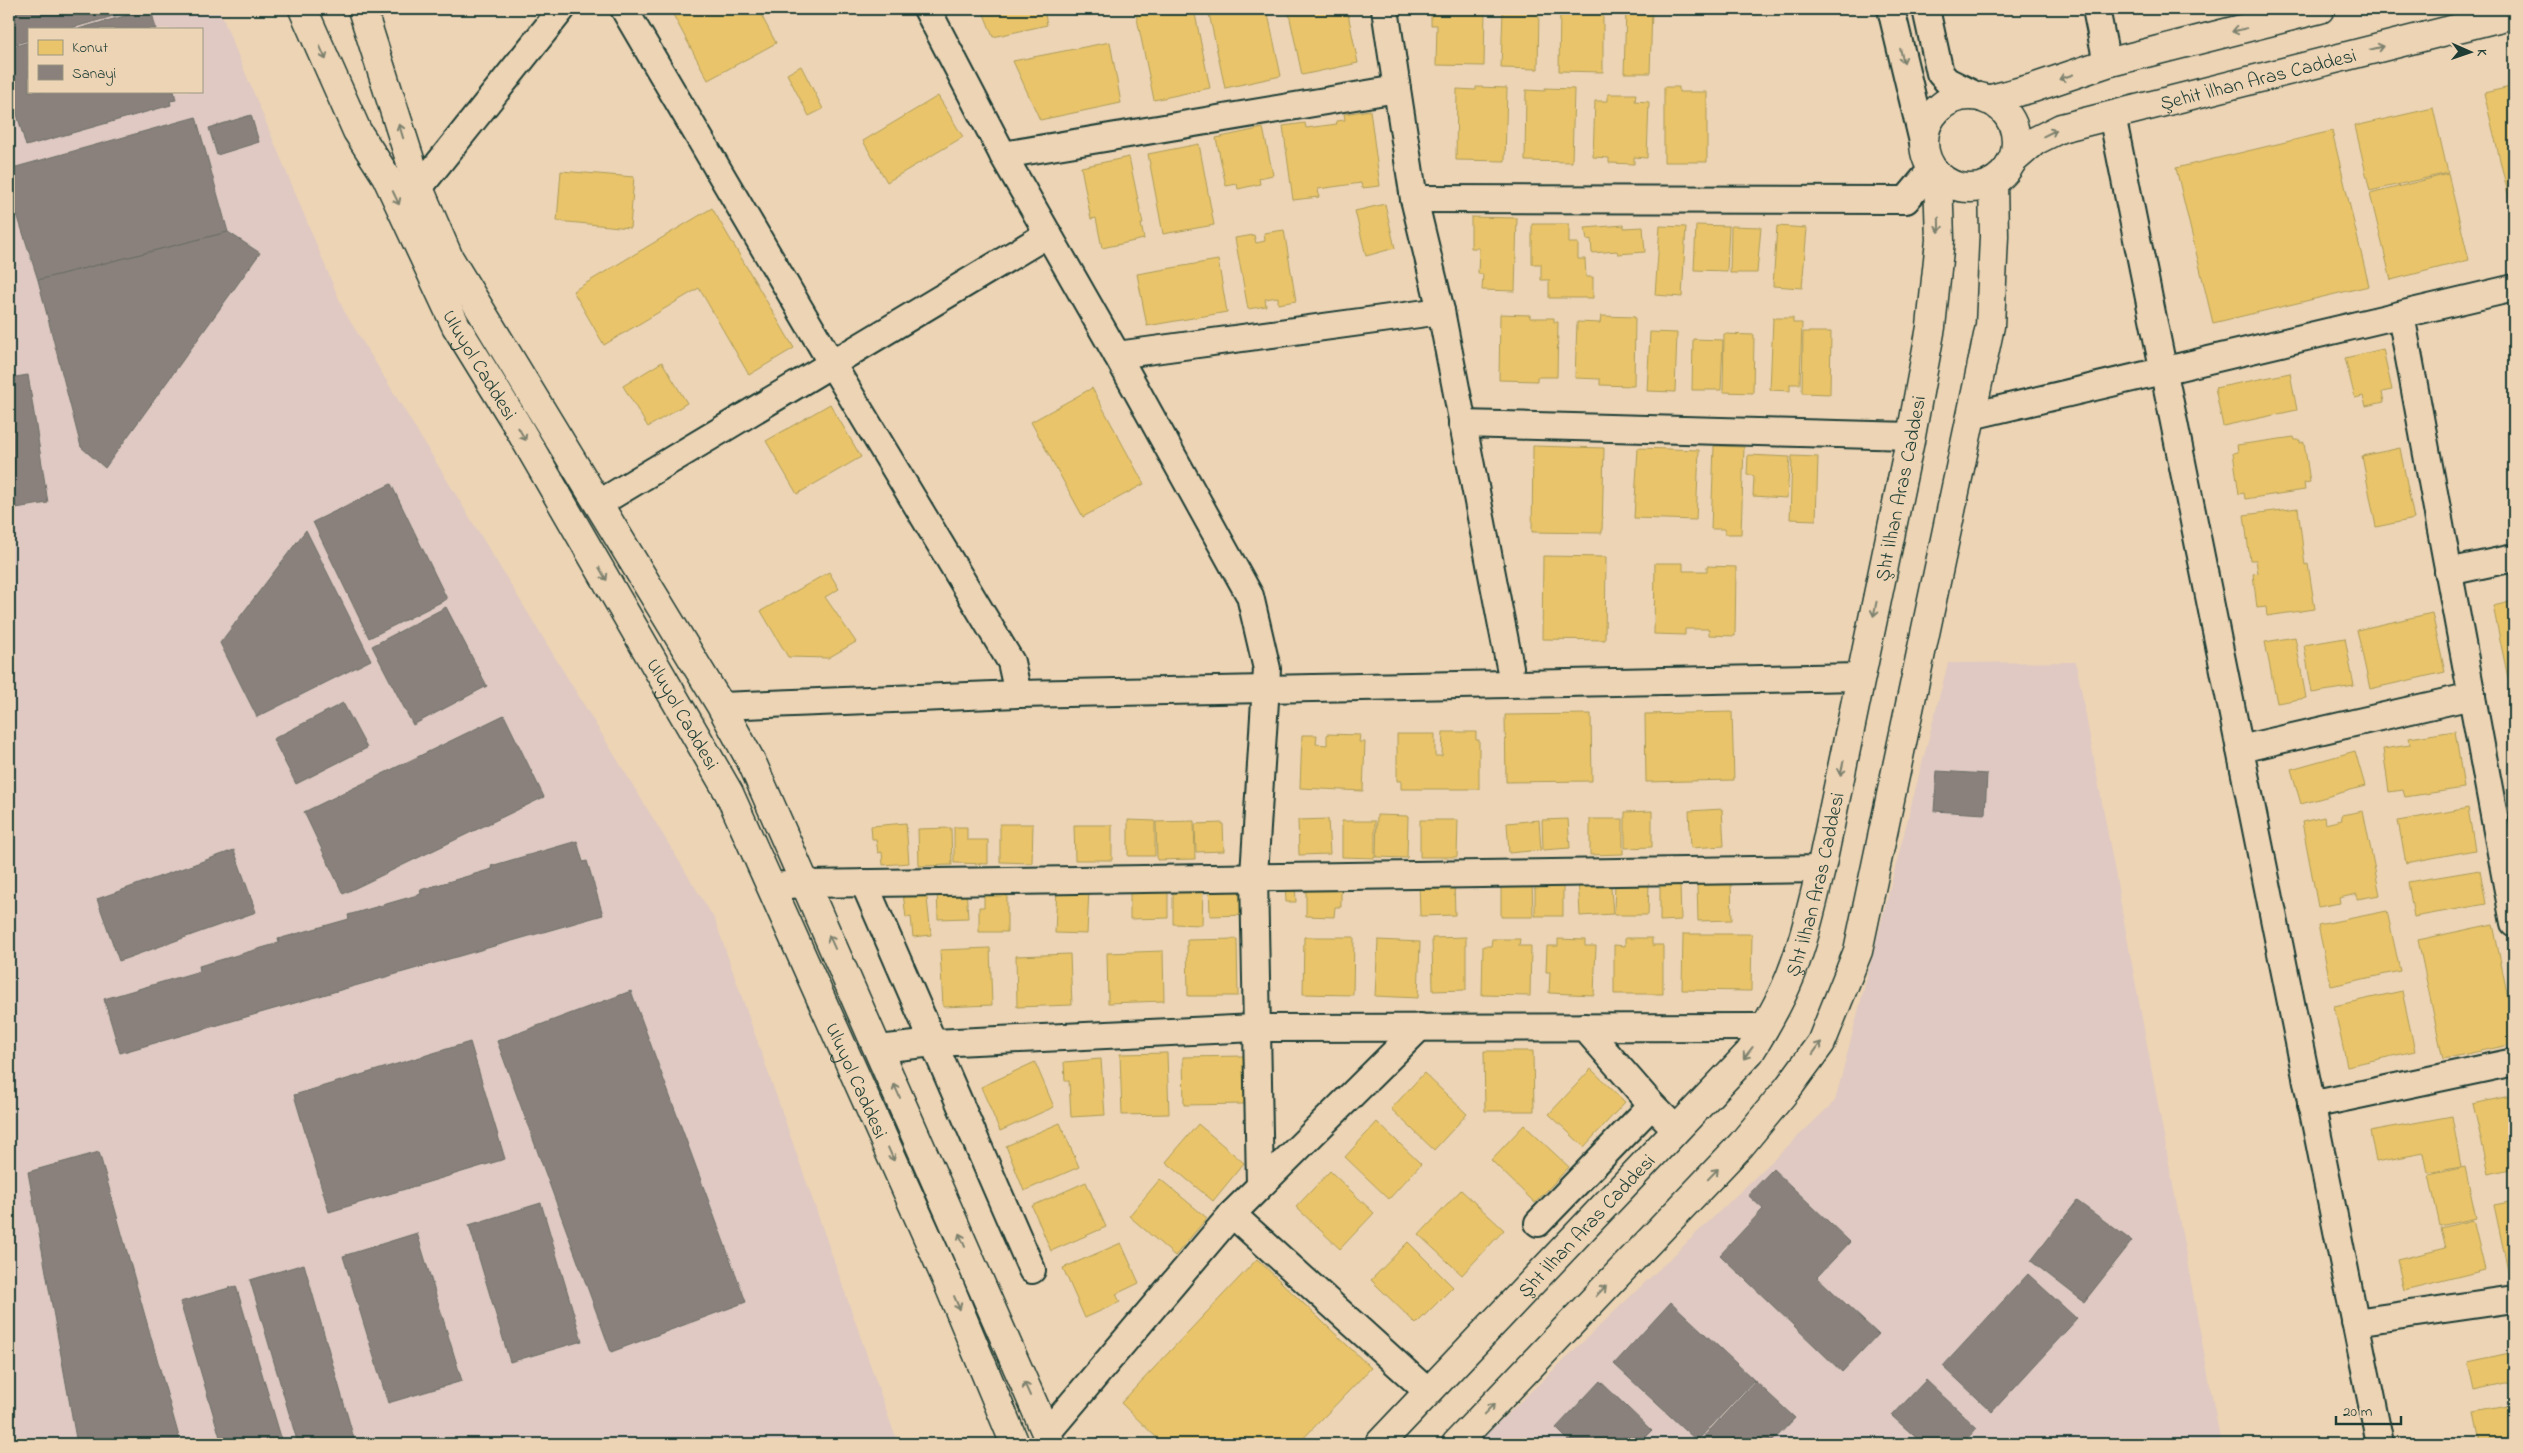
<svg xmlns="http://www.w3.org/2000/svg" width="2523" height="1453" viewBox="0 0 2523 1453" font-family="'Indie Flower',sans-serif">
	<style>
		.built { fill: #dfc9c2; fill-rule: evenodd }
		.homes { fill: #e9c46a; stroke: #ac9c5a }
		.industry { fill: #8a817c; stroke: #6a6d66 }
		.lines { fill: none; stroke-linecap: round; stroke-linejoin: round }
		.street-casing { stroke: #1f3d34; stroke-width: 30 }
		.secondary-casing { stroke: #1f3d34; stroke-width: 31 }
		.street { stroke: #edd4b5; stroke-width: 26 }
		.secondary { stroke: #edd4b5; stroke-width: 28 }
		.oneway { stroke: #7c816e }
		.labels { text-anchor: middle; stroke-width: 5; stroke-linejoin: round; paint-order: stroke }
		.street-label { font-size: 20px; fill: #1f3d34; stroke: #edd4b5 }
	</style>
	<rect width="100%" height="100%" fill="#edd4b5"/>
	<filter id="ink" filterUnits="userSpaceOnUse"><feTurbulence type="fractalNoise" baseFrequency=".02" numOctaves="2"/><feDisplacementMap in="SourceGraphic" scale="10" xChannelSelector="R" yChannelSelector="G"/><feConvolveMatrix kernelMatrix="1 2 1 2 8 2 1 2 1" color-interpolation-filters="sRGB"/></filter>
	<g filter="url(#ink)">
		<g class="built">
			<path d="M9,9H219L344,311L715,920L898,1444H9ZM29,29H201V91H29Z"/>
			<polygon points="2076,662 2221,1444 1476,1444 1835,1101 1948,663"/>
		</g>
		<g class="homes">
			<polygon points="670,9 758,9 776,43 708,80"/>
			<polygon points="982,9 1044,9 1047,25 993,37"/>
			<polygon points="1135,9 1194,9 1210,88 1154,100"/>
			<polygon points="1208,9 1267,9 1281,76 1225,88"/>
			<polygon points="1288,9 1347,9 1358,63 1302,75"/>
			<polygon points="1431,9 1485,9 1484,66 1436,65 1437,25 1431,25"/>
			<polygon points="1503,9 1539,9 1538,69 1501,68"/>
			<polygon points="1560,9 1603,9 1603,72 1559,71"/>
			<polygon points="1626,9 1652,9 1650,73 1624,73"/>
			<polygon points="1110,42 1121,103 1040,120 1013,61"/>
			<polygon points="801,66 823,109 809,116 787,74"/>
			<polygon points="2514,81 2514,219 2484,93 2510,87 2509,82"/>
			<polygon points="1476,87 1507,88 1505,161 1456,160 1457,89 1476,90"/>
			<polygon points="1664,87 1679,87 1679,92 1707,92 1707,162 1664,162"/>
			<polygon points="1545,88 1574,89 1572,162 1525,161 1526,90 1545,91"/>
			<polygon points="1608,94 1636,94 1635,101 1649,102 1647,158 1634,157 1634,164 1609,163 1609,158 1593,157 1595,101 1608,101"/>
			<polygon points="938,96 963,137 887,182 863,141"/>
			<polygon points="2433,108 2448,173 2370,191 2355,126"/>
			<polygon points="1370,110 1380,186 1362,188 1361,183 1318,189 1319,197 1293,200 1283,126 1305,123 1306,128 1337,124 1336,121 1345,120 1344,114"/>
			<polygon points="1263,128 1273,175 1259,178 1260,184 1238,189 1237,184 1226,186 1216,138"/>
			<polygon points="2332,131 2369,286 2213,323 2176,168"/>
			<polygon points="1199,144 1214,225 1163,234 1148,154"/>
			<polygon points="1129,157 1143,224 1141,224 1144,239 1102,248 1096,218 1091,219 1081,167"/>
			<polygon points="561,171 634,177 630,228 557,221"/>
			<polygon points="2448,174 2469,260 2391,280 2370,194"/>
			<polygon points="1385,204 1395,248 1366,256 1355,211"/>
			<polygon points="712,208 794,348 749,375 699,288 604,345 573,291"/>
			<polygon points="1471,217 1517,218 1515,291 1482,290 1483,274 1478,274 1479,248 1471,248"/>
			<polygon points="1532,224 1569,224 1569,243 1578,243 1578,259 1585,259 1586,277 1593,277 1593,298 1549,298 1549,280 1541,280 1541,264 1532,264"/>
			<polygon points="1624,225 1624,228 1643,227 1645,252 1618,254 1617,251 1592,253 1591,239 1587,240 1585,228"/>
			<polygon points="1696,225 1729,226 1727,271 1694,270"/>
			<polygon points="1660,226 1686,227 1682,297 1655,295"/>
			<polygon points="1731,226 1761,227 1757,273 1730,273"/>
			<polygon points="1777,226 1807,228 1802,288 1773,286"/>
			<polygon points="1284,230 1296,301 1278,304 1278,297 1265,299 1266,306 1248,309 1235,238 1254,235 1256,243 1265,241 1264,233"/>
			<polygon points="1218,260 1227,312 1147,326 1137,274"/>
			<polygon points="1500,314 1530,315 1530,318 1554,318 1554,322 1558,322 1557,377 1537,377 1537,381 1499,380"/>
			<polygon points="1601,316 1635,317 1634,386 1600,385 1600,379 1575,378 1577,322 1600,323"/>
			<polygon points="1773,318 1793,318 1793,323 1802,323 1800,384 1790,384 1790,391 1770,390"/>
			<polygon points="1650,332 1677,333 1675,392 1647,391"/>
			<polygon points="1803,332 1831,332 1830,394 1802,393"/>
			<polygon points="1724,334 1754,335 1753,393 1723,392"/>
			<polygon points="1693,339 1723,340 1721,390 1692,390"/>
			<polygon points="2383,349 2392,390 2382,392 2384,402 2366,406 2363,396 2355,398 2345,358"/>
			<polygon points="662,362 687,403 648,427 623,386"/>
			<polygon points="2290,373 2297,410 2223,426 2215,388"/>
			<polygon points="1092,388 1144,484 1083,517 1031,422"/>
			<polygon points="830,404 861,457 797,494 766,441"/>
			<polygon points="2294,437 2295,440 2300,440 2300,443 2304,442 2310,482 2304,483 2305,490 2245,499 2244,493 2239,494 2233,453 2238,452 2237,445"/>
			<polygon points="1533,446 1604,448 1602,533 1532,532"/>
			<polygon points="1714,446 1744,447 1741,534 1725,534 1725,529 1711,529"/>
			<polygon points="1638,448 1699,450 1696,520 1634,518"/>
			<polygon points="2400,448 2414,519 2376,527 2362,456"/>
			<polygon points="1748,455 1790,457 1787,498 1753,496 1754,476 1747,475"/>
			<polygon points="1792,456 1818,457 1816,520 1790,519"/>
			<polygon points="2298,508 2305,565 2308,564 2315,609 2267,616 2266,607 2257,608 2253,574 2258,573 2256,560 2250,560 2244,515"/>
			<polygon points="1543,556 1606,557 1605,640 1542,639"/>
			<polygon points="1655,563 1683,563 1683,571 1707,571 1707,566 1736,567 1735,636 1709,635 1709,629 1685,629 1685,635 1654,634"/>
			<polygon points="829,572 839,589 825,597 856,642 828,658 788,657 761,611"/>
			<polygon points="2514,601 2514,707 2493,606"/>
			<polygon points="2432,613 2445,672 2370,689 2357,630"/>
			<polygon points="2295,637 2306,698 2277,703 2265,642"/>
			<polygon points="2345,638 2354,686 2312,693 2304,645"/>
			<polygon points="1732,712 1734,780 1646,782 1645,714"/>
			<polygon points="1591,714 1592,781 1506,782 1505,715"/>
			<polygon points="2455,731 2464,788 2405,797 2403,790 2389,792 2383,749 2410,745 2409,738"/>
			<polygon points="1443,732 1476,732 1476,740 1479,740 1479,789 1401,789 1401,781 1397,781 1397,734 1435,734 1435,756 1442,756"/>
			<polygon points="1327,734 1360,735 1359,742 1365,742 1363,791 1300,788 1302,735 1317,735 1316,744 1327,745"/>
			<polygon points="2355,751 2365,786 2301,804 2291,769"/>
			<polygon points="2468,808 2475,850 2406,863 2398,821"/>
			<polygon points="1722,809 1724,846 1691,848 1689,811"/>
			<polygon points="1652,811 1652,847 1625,848 1625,812"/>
			<polygon points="2363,811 2380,895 2357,899 2357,894 2339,898 2340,903 2318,907 2302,822 2324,817 2325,824 2342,820 2341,815"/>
			<polygon points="1377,815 1408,816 1407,858 1376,857"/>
			<polygon points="1328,819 1330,854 1299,855 1298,820"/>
			<polygon points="1568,819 1570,848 1543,850 1542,820"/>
			<polygon points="1590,819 1623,819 1623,854 1590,855"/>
			<polygon points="1128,820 1155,821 1155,856 1128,856"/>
			<polygon points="1420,820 1458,820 1457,857 1420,857"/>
			<polygon points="1539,820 1541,850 1509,853 1507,823"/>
			<polygon points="1194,821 1195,859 1157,860 1156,822"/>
			<polygon points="1342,821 1375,821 1375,858 1342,857"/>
			<polygon points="906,823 909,863 883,865 882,852 878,853 876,839 872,839 871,826"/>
			<polygon points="1223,823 1224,851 1196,852 1195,824"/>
			<polygon points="1000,824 1033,824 1032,863 1000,862"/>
			<polygon points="1074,825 1112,825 1112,860 1075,860"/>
			<polygon points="954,827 967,827 967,840 988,840 988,864 954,863"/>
			<polygon points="951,828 952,865 919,866 918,829"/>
			<polygon points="2480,870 2486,904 2414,917 2408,882"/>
			<polygon points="1610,874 1613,914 1580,916 1578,876"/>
			<polygon points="1454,880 1455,915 1420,916 1419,881"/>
			<polygon points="1501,880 1532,880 1533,917 1501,917"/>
			<polygon points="1285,882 1295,882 1296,902 1286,902"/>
			<polygon points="1306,882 1341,883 1341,907 1335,907 1334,917 1306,916"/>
			<polygon points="1615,882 1649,883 1648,915 1614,915"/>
			<polygon points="1247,883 1248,915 1210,916 1209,884"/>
			<rect x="1535" y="883" width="28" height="33"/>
			<polygon points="1731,883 1732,920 1698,921 1697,884"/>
			<polygon points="1680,884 1681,920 1660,921 1660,885"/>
			<polygon points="1130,886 1168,886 1168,918 1130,919"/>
			<polygon points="1057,887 1089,888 1087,934 1055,933"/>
			<polygon points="1173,887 1203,888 1202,925 1173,924"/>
			<polygon points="966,888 968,918 938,919 937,889"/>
			<polygon points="926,890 931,935 913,937 911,917 906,918 903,893"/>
			<polygon points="984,895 1007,895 1007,932 979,932 979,907 984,907"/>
			<polygon points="2387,911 2400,971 2331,986 2318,925"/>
			<polygon points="2493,924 2514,1027 2514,1044 2443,1059 2418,940"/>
			<polygon points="1683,934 1752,934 1751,991 1682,990"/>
			<polygon points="1304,937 1354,937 1353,995 1303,994"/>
			<polygon points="1466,937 1466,990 1433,991 1432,938"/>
			<polygon points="1625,938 1652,938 1652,945 1663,945 1663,994 1614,994 1614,945 1625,946"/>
			<polygon points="1237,939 1238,996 1188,996 1187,940"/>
			<polygon points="1492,939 1520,939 1519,946 1531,946 1530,996 1482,995 1483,946 1491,946"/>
			<polygon points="1558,939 1585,940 1585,946 1596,946 1594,995 1549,993 1550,972 1546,972 1547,946 1558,946"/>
			<polygon points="1378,940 1420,942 1418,998 1375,996"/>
			<polygon points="990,948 992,1005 943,1007 940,950"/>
			<polygon points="1163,951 1164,1001 1108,1003 1107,953"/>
			<polygon points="1070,954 1072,1005 1017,1007 1016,956"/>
			<polygon points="2402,991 2415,1051 2347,1066 2334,1006"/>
			<polygon points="1484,1051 1533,1051 1534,1111 1485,1111"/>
			<polygon points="1167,1053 1169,1114 1122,1115 1120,1054"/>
			<polygon points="1244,1056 1245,1104 1184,1105 1183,1057"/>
			<polygon points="1101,1059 1105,1115 1071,1117 1069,1081 1065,1081 1064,1062"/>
			<polygon points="1035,1062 1054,1107 1000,1131 981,1087"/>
			<polygon points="1591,1069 1625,1102 1584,1147 1549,1114"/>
			<polygon points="1424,1073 1467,1114 1434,1150 1391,1109"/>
			<polygon points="2514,1095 2514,1168 2489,1174 2473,1104"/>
			<polygon points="2452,1116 2461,1167 2428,1173 2424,1153 2376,1162 2370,1131"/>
			<polygon points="1377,1122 1421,1164 1389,1199 1345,1157"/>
			<polygon points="1060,1123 1079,1167 1024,1191 1006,1146"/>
			<polygon points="1198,1124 1244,1163 1213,1201 1166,1162"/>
			<polygon points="1524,1125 1569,1167 1535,1203 1491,1160"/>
			<polygon points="2465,1167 2476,1218 2440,1226 2429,1175"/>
			<polygon points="1330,1171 1374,1213 1340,1249 1296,1207"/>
			<polygon points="1160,1179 1207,1218 1175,1256 1129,1216"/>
			<polygon points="1086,1182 1106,1227 1051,1251 1032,1206"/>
			<polygon points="1461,1190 1504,1230 1462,1275 1419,1235"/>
			<polygon points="2514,1201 2514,1270 2508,1271 2494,1205"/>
			<polygon points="2473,1220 2485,1270 2404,1290 2397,1260 2446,1248 2441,1228"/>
			<polygon points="1408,1242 1453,1287 1416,1324 1371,1280"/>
			<polygon points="1121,1243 1139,1283 1116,1294 1120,1302 1085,1318 1063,1268"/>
			<polygon points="1257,1259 1371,1368 1298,1444 1163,1444 1121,1403"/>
			<polygon points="2514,1352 2514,1381 2474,1390 2468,1362"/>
			<polygon points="2514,1405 2514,1444 2480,1444 2474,1412"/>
		</g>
		<g class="industry">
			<polygon points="9,9 138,9 68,29 29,29 29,40 9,46"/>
			<polygon points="151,9 156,29 78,29 149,9"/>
			<polygon points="29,42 29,91 174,91 176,100 170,101 171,105 26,146 9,86 9,48"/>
			<polygon points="251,115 259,142 217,155 209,128"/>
			<polygon points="196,117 228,232 38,280 9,189 9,169"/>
			<polygon points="228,232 260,253 105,468 81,447 38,280"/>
			<polygon points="28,375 48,503 9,509 9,378"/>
			<polygon points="391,484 447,599 369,638 313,522"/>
			<polygon points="306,530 371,660 257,717 220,643"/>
			<polygon points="446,607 487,686 413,725 372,646"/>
			<polygon points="343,703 367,748 296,784 273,739"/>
			<polygon points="504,715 544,797 343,894 304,812"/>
			<polygon points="1937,771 1987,774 1985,814 1934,811"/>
			<polygon points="577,841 583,862 587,861 603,915 120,1053 104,999 200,971 199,966 279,943 278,939 349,919 348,915 421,894 420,890 492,869 491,866"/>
			<polygon points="234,850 256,912 119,961 97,899"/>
			<polygon points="631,991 746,1302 611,1352 497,1041"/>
			<polygon points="470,1042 505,1159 329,1212 294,1095"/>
			<polygon points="99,1152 181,1444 77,1444 28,1172"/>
			<polygon points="1773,1169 1850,1242 1817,1277 1878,1334 1842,1372 1720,1255 1763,1209 1748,1195"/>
			<polygon points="2077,1201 2132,1241 2084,1302 2031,1261"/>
			<polygon points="541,1203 582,1341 510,1362 469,1225"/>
			<polygon points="417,1233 462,1381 388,1403 343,1256"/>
			<polygon points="304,1264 355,1442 347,1444 298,1444 250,1280"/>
			<polygon points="2028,1274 2077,1319 1992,1412 1943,1366"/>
			<polygon points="236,1286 283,1444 222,1444 180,1302"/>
			<polygon points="1671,1302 1754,1380 1697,1441 1614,1364"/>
			<polygon points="1926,1380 1977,1428 1962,1444 1923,1444 1892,1416"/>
			<polygon points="1600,1381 1652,1431 1639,1444 1572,1444 1556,1428"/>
			<polygon points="1755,1381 1795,1418 1770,1444 1701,1444 1699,1442"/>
		</g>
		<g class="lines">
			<g class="street-casing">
				<g id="street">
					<polyline points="624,9 832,364 1011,662 1018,694"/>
					<polyline points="927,9 1003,155 1117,355 1441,311"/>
					<polyline points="1385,9 1397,89"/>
					<polyline points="1891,9 1924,146"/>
					<polyline points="1926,9 1940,73 1947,81 1981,98"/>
					<polyline points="2096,9 2107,63"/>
					<polyline points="2112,115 2380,1444"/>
					<polyline points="1003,155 1397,89 1414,199 1441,311 1510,667"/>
					<polyline points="1414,199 1906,200 1932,169"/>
					<polyline points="417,208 419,188 562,9"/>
					<polyline points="2401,315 2514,923"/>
					<polyline points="1117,355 1250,596 1267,669 1254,875 1260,1185"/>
					<polyline points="1971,416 2514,288"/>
					<polyline points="1462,424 1911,436"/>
					<polyline points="598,504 1048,234"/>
					<polyline points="2448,572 2514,558"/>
					<polyline points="721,706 1018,694 1860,677"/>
					<polyline points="2240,749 2472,696"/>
					<polyline points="864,883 1032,1270"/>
					<polyline points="771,886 806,884 1821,869"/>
					<polyline points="1584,1027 1652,1105 1676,1129"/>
					<polyline points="878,1049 934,1043 1256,1028 1765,1027"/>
					<polyline points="2311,1105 2514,1062"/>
					<polyline points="1232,1214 1428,1392"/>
					<polyline points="1538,1223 1652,1105"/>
					<polyline points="2355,1322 2514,1299"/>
					<polyline points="1047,1433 1232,1214 1420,1027"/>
				</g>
			</g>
			<g class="secondary-casing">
				<g id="secondary">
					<path id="s1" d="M303,9L357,131L386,176L456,326L514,420L729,793L948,1283L1015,1444"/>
					<polyline points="362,9 419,188 449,258 721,706 753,765 1051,1444"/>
					<circle cx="1970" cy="142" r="46"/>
					<polyline points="1987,100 2033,88 2107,63 2320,9"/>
					<path id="s2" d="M2011,162L2035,141L2061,128L2514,14"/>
					<path id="s3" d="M1379,1444L1750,1052C1765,1028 1779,1004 1790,977C1804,942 1812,905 1821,869L1911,436L1931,327L1940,240L1938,176"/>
					<polyline points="1456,1444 1741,1145 1788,1088 1821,1043 1858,951 1990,326 1994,236 1993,182"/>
				</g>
			</g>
			<use href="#street" class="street"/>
			<use href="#secondary" class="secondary"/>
		</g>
		<defs><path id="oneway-shaft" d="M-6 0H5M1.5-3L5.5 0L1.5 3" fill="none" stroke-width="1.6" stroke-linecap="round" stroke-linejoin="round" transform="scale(1.25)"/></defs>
		<g class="oneway">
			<use href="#oneway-shaft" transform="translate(2239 30) rotate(166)"/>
			<use href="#oneway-shaft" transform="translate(2377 48) rotate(-14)"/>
			<use href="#oneway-shaft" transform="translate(323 53) rotate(66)"/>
			<use href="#oneway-shaft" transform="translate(1902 56) rotate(76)"/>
			<use href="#oneway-shaft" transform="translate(2066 77) rotate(161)"/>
			<use href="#oneway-shaft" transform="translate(401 131) rotate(-107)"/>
			<use href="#oneway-shaft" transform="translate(2050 133) rotate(-26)"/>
			<use href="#oneway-shaft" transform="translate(396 198) rotate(65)"/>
			<use href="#oneway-shaft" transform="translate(1939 225) rotate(89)"/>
			<use href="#oneway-shaft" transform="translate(522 434) rotate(60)"/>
			<use href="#oneway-shaft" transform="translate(603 574) rotate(60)"/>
			<use href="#oneway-shaft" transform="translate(1875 609) rotate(102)"/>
			<use href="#oneway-shaft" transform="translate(1842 768) rotate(102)"/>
			<use href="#oneway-shaft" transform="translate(832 942) rotate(-114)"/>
			<use href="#oneway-shaft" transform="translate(1817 1048) rotate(-55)"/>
			<use href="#oneway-shaft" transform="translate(1748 1053) rotate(128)"/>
			<use href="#oneway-shaft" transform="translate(897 1091) rotate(-114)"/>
			<use href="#oneway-shaft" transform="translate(891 1154) rotate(66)"/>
			<use href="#oneway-shaft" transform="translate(1713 1174) rotate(-46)"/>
			<use href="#oneway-shaft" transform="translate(962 1240) rotate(-114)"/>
			<use href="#oneway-shaft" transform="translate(1601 1291) rotate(-46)"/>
			<use href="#oneway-shaft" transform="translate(957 1303) rotate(67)"/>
			<use href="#oneway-shaft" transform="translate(1027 1389) rotate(-114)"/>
			<use href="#oneway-shaft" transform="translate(1489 1409) rotate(-46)"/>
		</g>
	</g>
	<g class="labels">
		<g class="street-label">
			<text dy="7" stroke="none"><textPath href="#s2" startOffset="264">Şehit İlhan Aras Caddesi</textPath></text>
			<text dy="7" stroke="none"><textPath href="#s1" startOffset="398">Uluyol Caddesi</textPath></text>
			<text dy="7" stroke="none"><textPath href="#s3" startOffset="1126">Şht İlhan Aras Caddesi</textPath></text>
			<text dy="7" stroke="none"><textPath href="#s1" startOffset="802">Uluyol Caddesi</textPath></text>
			<text dy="7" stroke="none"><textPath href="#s3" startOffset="721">Şht İlhan Aras Caddesi</textPath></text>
			<text dy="7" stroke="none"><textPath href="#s1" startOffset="1208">Uluyol Caddesi</textPath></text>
			<text dy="7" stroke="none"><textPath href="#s3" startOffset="301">Şht İlhan Aras Caddesi</textPath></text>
		</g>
	</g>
	<rect width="2523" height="1453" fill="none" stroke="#edd4b5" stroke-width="30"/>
	<rect x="15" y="15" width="2493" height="1423" fill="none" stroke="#1f3d34" stroke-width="2" filter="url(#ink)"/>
	<rect x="28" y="28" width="175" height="65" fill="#edd4b5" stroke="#9b9881"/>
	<rect x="38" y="40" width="25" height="15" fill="#e9c46a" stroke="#9b9881"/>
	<text x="72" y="52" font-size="15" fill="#1f3d34">Konut</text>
	<rect x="38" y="65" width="25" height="15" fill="#8a817c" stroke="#9b9881"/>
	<text x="72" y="78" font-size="15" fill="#1f3d34">Sanayi</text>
	<g transform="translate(2470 52) rotate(92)" stroke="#edd4b5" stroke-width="4" paint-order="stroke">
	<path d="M0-4L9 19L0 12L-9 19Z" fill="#1f3d34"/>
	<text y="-8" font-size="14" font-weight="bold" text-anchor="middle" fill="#1f3d34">K</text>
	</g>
	<path d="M2336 1416v8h65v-8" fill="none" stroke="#1f3d34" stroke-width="2.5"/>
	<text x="2343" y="1416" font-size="15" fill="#1f3d34" stroke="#edd4b5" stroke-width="4" paint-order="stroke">20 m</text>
</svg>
